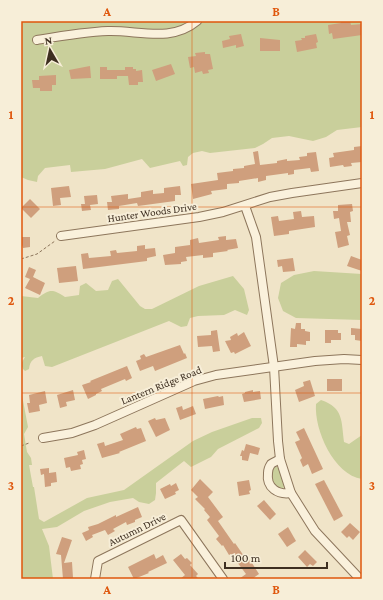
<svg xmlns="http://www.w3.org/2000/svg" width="383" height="600" viewBox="0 0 383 600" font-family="'Crimson Pro',serif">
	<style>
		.green { fill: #c9cf9b }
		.building { fill: #cf9f7d }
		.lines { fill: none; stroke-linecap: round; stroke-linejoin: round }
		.minor-casing { stroke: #8d765c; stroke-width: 10 }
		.path { stroke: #8d765c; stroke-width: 1; stroke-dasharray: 3 2; stroke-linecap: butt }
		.minor { stroke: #faf1dc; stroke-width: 8 }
		.grid { fill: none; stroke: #df570d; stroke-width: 1; stroke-opacity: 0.55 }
		.labels { text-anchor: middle; stroke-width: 4; stroke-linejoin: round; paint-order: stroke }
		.street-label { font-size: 11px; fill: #3d2e20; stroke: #f7eed8 }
		.neatline { fill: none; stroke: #df570d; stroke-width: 1.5 }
		.grid-label { font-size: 13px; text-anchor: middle; font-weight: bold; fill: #df570d }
	</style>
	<rect width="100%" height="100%" fill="#f0e4c8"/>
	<g class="green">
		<polygon points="21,21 362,21 362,127 337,130 326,137 313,141 289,136 272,138 263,144 255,148 210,153 202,151 193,153 188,157 187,165 183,166 180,161 150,168 142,159 105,169 71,172 70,165 45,168 38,176 37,182 28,180 21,177"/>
		<polygon points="314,271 362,274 362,320 296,318 283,311 278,298 281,283 294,275"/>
		<path d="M233,276L244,289L249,310L247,315L235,310L224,315L198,316L190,318L187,326L181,327L169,321L52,367L45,366L42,356C34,358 30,360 29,369L25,371L23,369L21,364L25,357L21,358V296L38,298C50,289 52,289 65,297L79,295L80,286L86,283L96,291L108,290L112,281L118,279L140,306L145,309H152L199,286Z"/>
		<polygon points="21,390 28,427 24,434 27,452 31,458 32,465 29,465 33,487 34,487 39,519 44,522 87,498 124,490 193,441 212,432 252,418 261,418 262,423 259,428 218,449 211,457 191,467 184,461 156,483 156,493 155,500 149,504 139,502 133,498 110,502 84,511 57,527 42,529 49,546 53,579 21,579"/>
		<path d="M321,400C344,408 341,421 344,442L349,444L362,435V479C334,475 314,430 316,404Z"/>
		<polygon points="276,466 279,469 284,486 283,490 276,488 270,479 272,468"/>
	</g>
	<g class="building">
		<polygon points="340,21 350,21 351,25 362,24 362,35 333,39 332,33 329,34 328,25 341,23"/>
		<polygon points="241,34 244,46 236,48 236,45 223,48 222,41 230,39 229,36"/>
		<polygon points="316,34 318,42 316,43 317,48 297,52 295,41 302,40 301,38 305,38 305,36"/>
		<polygon points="260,38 280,40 280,51 260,51"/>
		<polygon points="205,52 205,54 210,54 213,69 208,70 209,73 203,74 202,71 195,73 194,67 190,68 188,57 196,56 195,53"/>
		<polygon points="171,64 175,74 156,81 152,70"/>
		<polygon points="90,66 91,78 71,79 69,70"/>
		<polygon points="100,67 107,67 107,70 125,70 125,67 133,67 133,69 136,69 136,71 142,70 143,82 138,82 138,85 129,85 128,76 117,76 117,79 100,79"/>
		<polygon points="56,75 56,85 52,85 52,91 40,91 40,88 33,88 32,80 39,80 39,76"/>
		<polygon points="362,146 362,162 351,163 352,166 344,167 343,165 330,167 329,158 334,157 333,153 354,150 354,147"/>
		<polygon points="258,151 260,165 277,163 277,161 287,159 287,161 300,160 299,157 307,156 307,153 316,152 319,171 311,172 310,168 294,170 294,174 288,175 288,173 266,176 266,180 258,182 258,178 239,181 239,183 227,184 227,189 211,191 212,194 193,199 191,184 218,180 217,173 233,171 233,169 244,168 244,166 255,164 253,152"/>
		<polygon points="69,186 71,197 60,198 61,205 53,206 51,188"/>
		<polygon points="180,186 181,195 175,195 175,201 138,206 137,203 119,206 119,209 108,210 107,202 112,202 111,196 128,194 128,199 141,197 141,192 153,190 153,194 164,193 164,188"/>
		<polygon points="97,195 98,204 90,205 91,210 82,211 81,204 85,204 84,196"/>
		<polygon points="30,199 40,209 31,218 21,208"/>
		<polygon points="352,204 353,211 350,212 351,222 347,222 350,235 347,236 349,245 338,248 335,232 341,231 339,218 334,219 333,211 338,211 338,205"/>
		<polygon points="301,211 302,217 314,216 315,227 289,231 289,234 274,236 271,217 278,216 279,221 294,219 293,212"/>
		<polygon points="226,236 226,240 236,239 238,248 227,250 228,251 213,253 213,257 203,258 203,255 186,257 187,261 181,262 181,264 165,265 163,255 175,253 175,247 190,245 190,240 198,238 199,243 219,240 218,237"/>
		<polygon points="21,237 30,237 30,247 23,248 22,245 21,245"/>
		<polygon points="145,245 145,249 155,248 156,256 147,258 147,261 83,269 81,254 88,253 89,258 111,256 110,251 116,250 117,253 137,251 137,246"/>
		<polygon points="351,256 362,260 362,271 347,266"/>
		<polygon points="293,258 295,271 283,272 282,266 278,267 277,260"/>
		<polygon points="76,266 78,281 59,283 57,268"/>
		<polygon points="29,267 36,270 33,277 45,283 40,295 25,288 30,279 25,277"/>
		<polygon points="296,323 301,323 301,329 305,329 305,331 310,332 310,341 306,341 306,345 297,344 297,347 290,347 291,328 295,329"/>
		<polygon points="351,328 362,329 362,341 355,340 355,335 351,335"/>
		<polygon points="217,330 220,351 213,352 212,346 198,347 197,336 211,335 211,331"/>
		<polygon points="325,330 338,330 338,333 341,333 341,340 331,340 331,343 325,343"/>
		<polygon points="244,332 251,346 235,354 234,352 231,353 225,341 231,340 230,337 237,333 238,336"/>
		<polygon points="180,345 184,354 185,353 187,358 155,371 153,366 140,371 136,361 141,359 140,356 144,354 146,357"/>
		<polygon points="127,366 132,378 126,381 125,379 101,389 102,391 96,394 96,395 88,399 82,385 91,382 90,381"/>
		<rect x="327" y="379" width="15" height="12"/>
		<polygon points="310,380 315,396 299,402 295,390 304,386 303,382"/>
		<polygon points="73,390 75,400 66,402 67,406 60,408 57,395"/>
		<polygon points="253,390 253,392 260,391 261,399 244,402 242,394 245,393 245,392"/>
		<polygon points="45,391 47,403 39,405 40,411 29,413 27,403 30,403 29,395"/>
		<polygon points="218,396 219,397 223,396 224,405 205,409 203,399"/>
		<polygon points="182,406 183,410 193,406 196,414 180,420 176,408"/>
		<polygon points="155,418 156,420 165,418 170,430 156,437 148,421"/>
		<polygon points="136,427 137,429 141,428 146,441 119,452 120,453 102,458 97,444 104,442 105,446 123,440 120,434"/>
		<polygon points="304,428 323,469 312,474 308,464 303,467 300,460 302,458 295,442 300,440 296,432"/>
		<polygon points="246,444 260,448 258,455 250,453 248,461 242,460 242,456 240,456 242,450 244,451"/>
		<polygon points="84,450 86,459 82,460 83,464 80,465 81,469 71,471 70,467 66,468 64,458 78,455 77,452"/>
		<polygon points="49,468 49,473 56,472 57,482 51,483 51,486 45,487 44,474 41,475 40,469"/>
		<polygon points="200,479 213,492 208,497 223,517 218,521 234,544 235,543 248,562 250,560 259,574 252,579 239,579 246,574 231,554 229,555 223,545 222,546 216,539 219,536 207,520 210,517 204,510 205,509 195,499 198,497 191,490"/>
		<polygon points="249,480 251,490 249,491 250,494 239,496 237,482"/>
		<polygon points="324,480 343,516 334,521 315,484"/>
		<polygon points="176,483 179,490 175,492 176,494 165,499 160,489 170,484 171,486"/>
		<polygon points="264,500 276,514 270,520 257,506"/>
		<polygon points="138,507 142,517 135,520 135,522 127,525 126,522 113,529 115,531 108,535 105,530 92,535 93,537 86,541 82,533 89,530 88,527 98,524 116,515 116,517"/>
		<polygon points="350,523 360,532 353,540 349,536 347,538 341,532"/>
		<polygon points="288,527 296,541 287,547 278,534"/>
		<polygon points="62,537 72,540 64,563 72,562 73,578 63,579 61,555 56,554"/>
		<polygon points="305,550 317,562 313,566 310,564 307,567 298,557"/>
		<polygon points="154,554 156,559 163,555 167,563 148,572 149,573 134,579 128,567"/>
		<polygon points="181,554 185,559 187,558 192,563 190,565 198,574 196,576 199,579 180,579 185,575 173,560"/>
	</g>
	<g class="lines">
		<g class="minor-casing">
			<g id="minor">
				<path d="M37,40C61,36 84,32 108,31C138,30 171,43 197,21"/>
				<polyline points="245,206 256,237 274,367 278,441 280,459 291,493 315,531 360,579"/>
				<polyline points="61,236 199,217 223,212 270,197 292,193 362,183"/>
				<polyline points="43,438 72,433 95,425 194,381 216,375 315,361 344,359 362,360"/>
				<path d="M280,459C277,461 274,462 271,464C269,467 268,470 268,473C266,488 278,495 291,493"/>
				<polyline points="95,579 98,561 181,520 223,579"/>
			</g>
		</g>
		<g class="path">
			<polyline points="21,259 37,254 55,241"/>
			<polyline points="21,446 29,443"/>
		</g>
		<use href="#minor" class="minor"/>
	</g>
	<path class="grid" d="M192,21V579M21,207H362M21,393H362"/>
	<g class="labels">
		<g class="street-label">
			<text transform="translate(152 212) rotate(-8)" y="4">Hunter Woods Drive</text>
			<text transform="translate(161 385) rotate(-22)" y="4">Lantern Ridge Road</text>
			<text transform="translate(137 529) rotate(-26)" y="4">Autumn Drive</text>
		</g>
	</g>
	<rect width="383" height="600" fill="none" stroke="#f7eed8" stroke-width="44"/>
	<g transform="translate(50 50) rotate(351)" stroke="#f7eed8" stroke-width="3" paint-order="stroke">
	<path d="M0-3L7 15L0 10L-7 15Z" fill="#3d2e20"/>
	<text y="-6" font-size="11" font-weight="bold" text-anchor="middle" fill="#3d2e20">N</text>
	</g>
	<path d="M225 562v6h102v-6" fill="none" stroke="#3d2e20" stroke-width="2"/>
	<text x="231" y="562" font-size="12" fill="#3d2e20" stroke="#f7eed8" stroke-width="3" paint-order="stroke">100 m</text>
	<rect x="22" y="22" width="339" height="556" class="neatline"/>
	<g class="grid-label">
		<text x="107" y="16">A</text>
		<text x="276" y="16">B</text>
		<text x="11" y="119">1</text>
		<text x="372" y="119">1</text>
		<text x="11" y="305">2</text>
		<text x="372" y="305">2</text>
		<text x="11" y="490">3</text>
		<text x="372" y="490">3</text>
		<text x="107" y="594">A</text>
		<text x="276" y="594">B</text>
	</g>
</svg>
